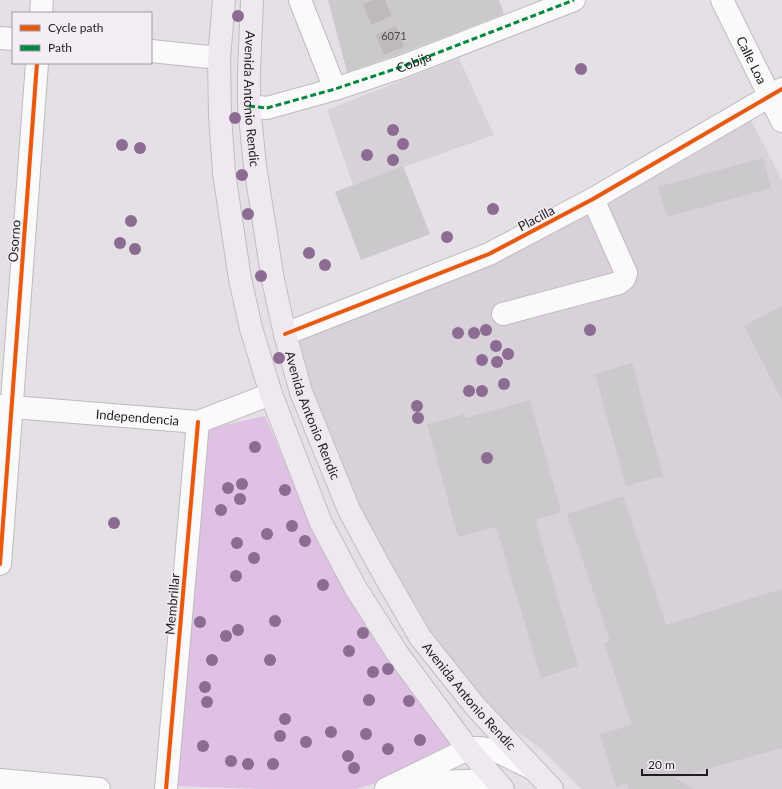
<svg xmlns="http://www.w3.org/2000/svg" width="782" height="789" viewBox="0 0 782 789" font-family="Lato,sans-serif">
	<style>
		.built { fill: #d8d1da }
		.green { fill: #dec1e3 }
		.building { fill: #cbc9cc }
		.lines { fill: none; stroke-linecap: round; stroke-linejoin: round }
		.minor-tunnel { stroke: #bdb9bd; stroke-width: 22; stroke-dasharray: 22 11; stroke-linecap: butt }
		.minor-casing { stroke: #bebbbe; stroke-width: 24 }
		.major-casing { stroke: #c0bec0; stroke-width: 24 }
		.minor { stroke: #fbfafb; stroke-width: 22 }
		.major { stroke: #efe8f0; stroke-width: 22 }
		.quiet { stroke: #00873e; stroke-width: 3; stroke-dasharray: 6 3; stroke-linecap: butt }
		.cycleway-casing { stroke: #f3edf4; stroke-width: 6 }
		.cycleway { stroke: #e8590c; stroke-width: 4 }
		.tree { fill: #8c6c92 }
		.labels { text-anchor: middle; stroke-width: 3; stroke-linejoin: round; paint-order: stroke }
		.number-label { font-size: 11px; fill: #4c4a4c }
		.street-label { font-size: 13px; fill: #1f1d1f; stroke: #f3edf4 }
	</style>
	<rect width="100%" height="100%" fill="#e4e0e5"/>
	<g class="built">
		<polygon points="459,58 494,135 353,185 327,110"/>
		<polygon points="749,116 782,180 782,789 581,789 540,748 477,704 423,635 352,509 291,336 490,257"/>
	</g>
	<polygon class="green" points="265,416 312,527 453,745 376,783 356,789 262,789 176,786 207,429"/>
	<g class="building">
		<polygon points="328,0 499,0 504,14 397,55 347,72"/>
		<polygon points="763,158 771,188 667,217 658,187"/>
		<polygon points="403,166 430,234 361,260 335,192"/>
		<polygon points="782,306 782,400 744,326"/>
		<polygon points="632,363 663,476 626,486 595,374"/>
		<polygon points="530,400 561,512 535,520 578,666 541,678 496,527 458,537 427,424 465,414 466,418"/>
		<polygon points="623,496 666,625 782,589 782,748 675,778 693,789 629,789 627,784 616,787 600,734 632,725 604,643 610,641 567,514"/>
	</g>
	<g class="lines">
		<polyline class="minor-tunnel" points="373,0 397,58"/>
		<g class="minor-casing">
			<g id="minor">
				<polyline points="300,0 335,89"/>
				<path id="s1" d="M722,0L782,121"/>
				<polyline points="41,13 42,0"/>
				<polyline points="0,38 13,39"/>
				<polyline points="151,51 219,58"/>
				<path id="s2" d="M249,106L267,108L335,89L401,67L574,0"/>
				<polyline points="503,314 619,283 624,279 626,273 593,199"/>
				<polyline points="285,334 489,254 593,199 782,89"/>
				<path id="s3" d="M0,406L198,422L271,394"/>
				<polyline points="0,564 37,63"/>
				<polyline points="0,780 99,789"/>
				<polyline points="406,783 494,780"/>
				<polyline points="166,789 198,422"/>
				<path d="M386,789L468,749C491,744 512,759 533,769"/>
			</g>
		</g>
		<g class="major-casing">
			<g id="major">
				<polyline points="224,0 219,58 220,115 224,173 240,279 251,328 271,394 321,523 355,587 397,653 468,749 503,789"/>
				<path id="s4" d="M252,0L249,72V106L255,166L273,280L285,334L301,392L349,510L382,571L420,637L475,706L552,789"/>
			</g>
		</g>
		<use href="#minor" class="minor"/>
		<use href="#major" class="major"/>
		<polyline class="quiet" points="249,106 267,108 335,89 401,67 574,0"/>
		<g class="cycleway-casing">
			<g id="cycleway">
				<polyline points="285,334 489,254 593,199 782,89"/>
				<polyline points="0,564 37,63"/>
				<polyline points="166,789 198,422"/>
			</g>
		</g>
		<use href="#cycleway" class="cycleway"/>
	</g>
	<g class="tree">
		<circle cx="238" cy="16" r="6"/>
		<circle cx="581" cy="69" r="6"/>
		<circle cx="235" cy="118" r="6"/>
		<circle cx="393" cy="130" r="6"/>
		<circle cx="403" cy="144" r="6"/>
		<circle cx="122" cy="145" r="6"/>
		<circle cx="140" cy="148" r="6"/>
		<circle cx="367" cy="155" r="6"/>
		<circle cx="393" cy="160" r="6"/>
		<circle cx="242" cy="175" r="6"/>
		<circle cx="493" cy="209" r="6"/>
		<circle cx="248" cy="214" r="6"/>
		<circle cx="131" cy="221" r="6"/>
		<circle cx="447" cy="237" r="6"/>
		<circle cx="120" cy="243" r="6"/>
		<circle cx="135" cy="249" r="6"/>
		<circle cx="309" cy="253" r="6"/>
		<circle cx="325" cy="265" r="6"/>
		<circle cx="261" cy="276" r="6"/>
		<circle cx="486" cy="330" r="6"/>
		<circle cx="590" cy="330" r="6"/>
		<circle cx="458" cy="333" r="6"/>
		<circle cx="474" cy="333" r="6"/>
		<circle cx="496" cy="346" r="6"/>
		<circle cx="508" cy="354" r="6"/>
		<circle cx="279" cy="358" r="6"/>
		<circle cx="482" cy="360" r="6"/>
		<circle cx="497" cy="362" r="6"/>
		<circle cx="504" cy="384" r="6"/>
		<circle cx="469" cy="391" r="6"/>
		<circle cx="482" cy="391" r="6"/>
		<circle cx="417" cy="406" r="6"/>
		<circle cx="418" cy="418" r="6"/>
		<circle cx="255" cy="447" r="6"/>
		<circle cx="487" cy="458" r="6"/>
		<circle cx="242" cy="484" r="6"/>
		<circle cx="228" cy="488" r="6"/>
		<circle cx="285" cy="490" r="6"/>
		<circle cx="240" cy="499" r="6"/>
		<circle cx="221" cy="510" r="6"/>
		<circle cx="114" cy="523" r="6"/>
		<circle cx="292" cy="526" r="6"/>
		<circle cx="267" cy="534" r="6"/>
		<circle cx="305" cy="541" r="6"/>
		<circle cx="237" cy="543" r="6"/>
		<circle cx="254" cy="558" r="6"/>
		<circle cx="236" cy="576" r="6"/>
		<circle cx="323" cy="585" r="6"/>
		<circle cx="275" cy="621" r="6"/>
		<circle cx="200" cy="622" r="6"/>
		<circle cx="238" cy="630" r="6"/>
		<circle cx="363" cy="633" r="6"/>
		<circle cx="226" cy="636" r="6"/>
		<circle cx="349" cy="651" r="6"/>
		<circle cx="212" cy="660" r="6"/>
		<circle cx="270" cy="660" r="6"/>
		<circle cx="388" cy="669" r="6"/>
		<circle cx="373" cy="672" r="6"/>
		<circle cx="205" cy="687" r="6"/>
		<circle cx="369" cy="700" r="6"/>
		<circle cx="409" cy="701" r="6"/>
		<circle cx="207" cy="702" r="6"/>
		<circle cx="285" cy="719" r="6"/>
		<circle cx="331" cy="732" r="6"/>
		<circle cx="366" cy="734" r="6"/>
		<circle cx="280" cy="736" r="6"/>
		<circle cx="420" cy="740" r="6"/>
		<circle cx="306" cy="742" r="6"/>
		<circle cx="203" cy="746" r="6"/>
		<circle cx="388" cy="749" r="6"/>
		<circle cx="348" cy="756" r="6"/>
		<circle cx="231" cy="761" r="6"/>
		<circle cx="248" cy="764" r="6"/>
		<circle cx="273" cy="764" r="6"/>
		<circle cx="354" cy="768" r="6"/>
	</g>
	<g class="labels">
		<g class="number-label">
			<text x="394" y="40">6071</text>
		</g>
		<g class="street-label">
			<text dy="5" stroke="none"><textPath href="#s1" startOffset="67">Calle Loa</textPath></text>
			<text dy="5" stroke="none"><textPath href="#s2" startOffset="172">Cobija</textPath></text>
			<text dy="5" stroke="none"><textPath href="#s4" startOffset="99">Avenida Antonio Rendic</textPath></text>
			<text transform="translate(536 218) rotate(-28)" y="5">Placilla</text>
			<text transform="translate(14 241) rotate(-86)" y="5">Osorno</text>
			<text dy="5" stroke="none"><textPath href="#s4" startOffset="423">Avenida Antonio Rendic</textPath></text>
			<text dy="5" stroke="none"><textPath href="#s3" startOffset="138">Independencia</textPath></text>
			<text transform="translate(172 604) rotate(-85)" y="5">Membrillar</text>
			<text dy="5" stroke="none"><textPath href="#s4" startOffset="747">Avenida Antonio Rendic</textPath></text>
		</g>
	</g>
	<rect x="12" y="12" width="140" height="52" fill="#f3edf4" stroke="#9e9a9f"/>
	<rect x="20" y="25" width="20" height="6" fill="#e8590c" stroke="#9e9a9f"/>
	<text x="48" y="32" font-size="12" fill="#1f1d1f">Cycle path</text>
	<rect x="20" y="45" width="20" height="6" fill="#00873e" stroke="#9e9a9f"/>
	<text x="48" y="52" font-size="12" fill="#1f1d1f">Path</text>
	<path d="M642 769v6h65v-6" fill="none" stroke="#1f1d1f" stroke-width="2"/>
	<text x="648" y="769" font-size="12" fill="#1f1d1f" stroke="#f3edf4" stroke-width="3" paint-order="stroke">20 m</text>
</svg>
